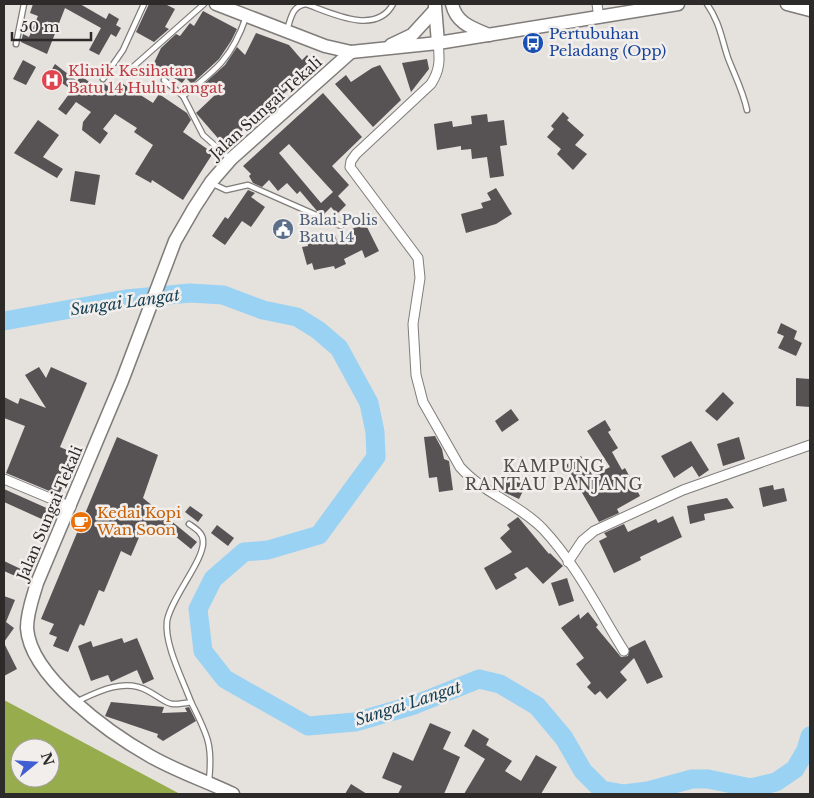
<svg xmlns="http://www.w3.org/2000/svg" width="814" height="798" viewBox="0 0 814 798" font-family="'Libre Baskerville',serif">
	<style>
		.forest { fill: #97ac4d; fill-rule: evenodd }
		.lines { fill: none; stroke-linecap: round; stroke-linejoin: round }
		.river { stroke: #9ad2f4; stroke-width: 19 }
		.building { fill: #575355; fill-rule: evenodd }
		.lane-casing { stroke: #7f7c79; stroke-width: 7 }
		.street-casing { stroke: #7f7c79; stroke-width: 11 }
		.secondary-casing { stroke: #7f7c79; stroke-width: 15 }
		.lane { stroke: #fff; stroke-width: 4.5 }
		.street { stroke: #fff; stroke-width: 9 }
		.secondary { stroke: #fff; stroke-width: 12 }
		.labels { text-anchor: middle; stroke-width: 5; stroke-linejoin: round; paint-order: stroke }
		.transit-label { font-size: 15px; fill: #164399; stroke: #f2eeeb; text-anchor: start }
		.health-label { font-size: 15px; fill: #be3a42; stroke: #f2eeeb; text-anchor: start }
		.street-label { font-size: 15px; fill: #2d2b2a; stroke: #f2eeeb }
		.service-label { font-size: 15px; fill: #4e5e75; stroke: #f2eeeb; text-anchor: start }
		.food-label { font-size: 15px; fill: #c56008; stroke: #f2eeeb; text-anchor: start }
		.water-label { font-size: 16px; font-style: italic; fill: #133f55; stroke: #f2eeeb }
		.neighbourhood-label { font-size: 16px; letter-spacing: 1px; fill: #504d4a; stroke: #f2eeeb }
	</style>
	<rect width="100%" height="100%" fill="#e5e1dd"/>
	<path class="forest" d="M4,700L180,794H181H4ZM20,748H50V778H20Z"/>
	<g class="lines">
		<polyline class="river" points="4,321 126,299 190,293 223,295 263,310 297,317 318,330 339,348 369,403 375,432 376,457 319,535 268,550 244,552 213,579 198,609 203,651 225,679 308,726 355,722 414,705 479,679 500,684 537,706 564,738 583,771 602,790 624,794 648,791 692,779 708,779 751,788 776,782 795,769 806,750 810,736"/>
	</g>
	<g class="building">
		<polygon points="33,4 80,4 106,19 109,13 119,19 116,25 121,28 116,37 111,34 99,55 89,50 101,28 65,8 47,54 21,42 23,34 29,37 38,16 30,13"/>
		<polygon points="149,4 165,4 175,9 165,27 169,29 154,42 136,32"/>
		<polygon points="203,11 237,29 231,41 219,59 192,84 186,78 182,83 168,74 163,76 152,67 161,48 176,34 180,36 190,23 194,26"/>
		<polygon points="256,33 289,45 302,60 307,55 316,65 245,128 226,144 223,144 196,113 215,95 205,83 225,65 237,47 245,55"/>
		<polygon points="427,59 429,69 411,92 402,63"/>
		<polygon points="23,60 36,67 26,85 13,79"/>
		<polygon points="55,64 77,81 81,76 99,89 103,83 115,91 120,82 153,103 159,94 187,113 191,120 183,132 213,153 183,200 152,180 151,183 135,174 153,145 134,132 137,128 115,114 103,129 108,133 100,144 82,130 83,122 91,112 76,102 66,115 58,109 72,90 49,74"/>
		<polygon points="380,65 401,100 373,127 335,84 346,75 351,82 372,68"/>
		<path d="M323,93L362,137L332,166L349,185L338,196L346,205L337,214L331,207L324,214L317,211L300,191L297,194L287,183L278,191L269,180L262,187L253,183L249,176L251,174L243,166ZM289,144L333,192L321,203L279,153Z"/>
		<polygon points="563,112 569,118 567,120 584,135 575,145 587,154 573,170 557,154 561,149 547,137 554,129 551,126"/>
		<polygon points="487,114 488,122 504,120 507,145 500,146 504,176 490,178 487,157 472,159 471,149 461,150 461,146 437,150 434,124 452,121 453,127 472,124 471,116"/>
		<polygon points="38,120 59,135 43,157 63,169 57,178 14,153"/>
		<polygon points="75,171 100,175 95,205 70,201"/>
		<polygon points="496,188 512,214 496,224 466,233 461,214 483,208 481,203 491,200 487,193"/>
		<polygon points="248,190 255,193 251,197 265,207 251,227 242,221 225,245 212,236 225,217 228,219"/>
		<polygon points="365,223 379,251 365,258 362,250 344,259 346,264 335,269 334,266 314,270 312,263 307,265 302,247 308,246 307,240 320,237 320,241 335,235 337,241 354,234 352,229"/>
		<polygon points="781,323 797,331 794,339 802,343 796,356 778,348 784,336 777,333"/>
		<polygon points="39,367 46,378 51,367 87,383 60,447 76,454 59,495 6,473 25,426 4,418 4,397 18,404 20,398 46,408 25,375"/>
		<polygon points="796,378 810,379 810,407 796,406"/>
		<polygon points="723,392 734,403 717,421 705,411"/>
		<polygon points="511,409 519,420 502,432 495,421"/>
		<polygon points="605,420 611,430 608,432 618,448 612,452 622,470 625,468 640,496 617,509 619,513 599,522 566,465 581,456 593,476 610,467 587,431"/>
		<polygon points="435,436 442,449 444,459 449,461 453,490 439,492 437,477 429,478 424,437"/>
		<polygon points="117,437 158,455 143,498 197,542 191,549 170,532 154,525 152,532 143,528 131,556 121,551 104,592 99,590 84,626 80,624 68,652 53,646 57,637 49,634 54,624 41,619"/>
		<polygon points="739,437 745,459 723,466 717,444"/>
		<polygon points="691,441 709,470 699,477 692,466 674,478 661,456"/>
		<polygon points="509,474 527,483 519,499 501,491"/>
		<polygon points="773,485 774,490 784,488 787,501 763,507 759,488"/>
		<polygon points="4,489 51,510 46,521 4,502"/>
		<polygon points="727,498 734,508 704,514 705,520 690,524 687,506"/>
		<polygon points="190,506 203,515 198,522 185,512"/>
		<polygon points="673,516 682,537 640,557 641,560 614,573 599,541 607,537 604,533 624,524 628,532 656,519 658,523"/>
		<polygon points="518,517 549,554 550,553 563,566 543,584 527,567 514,574 517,578 496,590 484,568 512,552 500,538 510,529 507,525"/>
		<polygon points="217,525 234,538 228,546 211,533"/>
		<polygon points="4,561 25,571 22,579 4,571"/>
		<polygon points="567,578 574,601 559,606 551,583"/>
		<polygon points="4,596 15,600 6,622 14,628 4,642"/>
		<polygon points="588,612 598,625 596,627 621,657 628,656 629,648 645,640 663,677 647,684 634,658 620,672 627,680 607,699 600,691 595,695 587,687 591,683 576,664 584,658 561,628 579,614 580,619"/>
		<polygon points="122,638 124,643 137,638 154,679 143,684 137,670 111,682 108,675 91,681 78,646 91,641 93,647"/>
		<polygon points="4,643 17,669 4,676"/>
		<polygon points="111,702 164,707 162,713 187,712 185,708 189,707 196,721 163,741 157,737 158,734 105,716"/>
		<polygon points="430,723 451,732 443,749 460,757 444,794 398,794 402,786 382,778 393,752 413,761"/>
		<polygon points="473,729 489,739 486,745 512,761 505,771 521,781 536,755 557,767 541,794 464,794 485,759 464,746"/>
		<polygon points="351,784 367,794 345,794"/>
	</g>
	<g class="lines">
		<g class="lane-casing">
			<g id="lane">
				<path d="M707,4C720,23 721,37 728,58C735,76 743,91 747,110"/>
				<path d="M287,30C291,18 292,6 306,4C331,13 376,36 393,4"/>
				<polyline points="16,44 24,4"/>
				<polyline points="125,74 204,4"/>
				<polyline points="103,79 123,50 144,4"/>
				<polyline points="164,80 183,96 203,135 229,158"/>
				<path d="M183,96C216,70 232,58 246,17"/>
				<polyline points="211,183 226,190 248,185 341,226"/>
				<path d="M78,701C99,691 125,678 148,691C170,703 165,707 191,702C183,680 164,644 167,621C171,598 205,559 203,541C203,533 196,529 189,524"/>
				<path d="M191,702C207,735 213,743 209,781"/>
			</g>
		</g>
		<g class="street-casing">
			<g id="street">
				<polyline points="597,4 599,18"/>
				<path d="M438,43C440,60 440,70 431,84L356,154L351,161L350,167L418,258L420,278L413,324L416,375L423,402L460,467C483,493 519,504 543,529C576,564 599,611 624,651"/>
				<polyline points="4,479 71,507"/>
				<polyline points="568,562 582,541 594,531 683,490 810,445"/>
			</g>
		</g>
		<g class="secondary-casing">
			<g id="secondary">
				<polyline points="216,4 325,46 351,52 438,43 678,4"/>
				<path d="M452,4C456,23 472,28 489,35"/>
				<polyline points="787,4 810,10"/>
				<polyline points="435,6 438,43"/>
				<polyline points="391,45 412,35 434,11"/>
				<path d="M233,794C206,781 176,771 150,756C111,734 30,677 27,628C27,612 33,597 37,583L122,381L175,241L194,208L211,182L231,159L351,52"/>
			</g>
		</g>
		<use href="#lane" class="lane"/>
		<use href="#street" class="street"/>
		<use href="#secondary" class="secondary"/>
	</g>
	<defs>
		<g id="bus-disc" transform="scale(1.125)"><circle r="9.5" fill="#1a4fb4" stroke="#f2eeeb"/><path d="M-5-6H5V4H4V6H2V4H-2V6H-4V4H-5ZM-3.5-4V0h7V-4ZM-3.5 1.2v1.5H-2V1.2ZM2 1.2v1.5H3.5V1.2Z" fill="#fff"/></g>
		<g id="hospital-disc" transform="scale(1.125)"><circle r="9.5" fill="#e0444e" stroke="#f2eeeb"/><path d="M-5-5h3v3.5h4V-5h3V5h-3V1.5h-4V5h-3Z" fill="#fff"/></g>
		<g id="civic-disc" transform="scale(1.125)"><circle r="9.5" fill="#5c6f8a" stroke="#f2eeeb"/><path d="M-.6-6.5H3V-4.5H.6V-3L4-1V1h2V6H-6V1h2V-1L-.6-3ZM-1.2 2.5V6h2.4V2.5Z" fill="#fff"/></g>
		<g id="cafe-disc" transform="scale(1.125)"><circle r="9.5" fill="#e8710a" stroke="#f2eeeb"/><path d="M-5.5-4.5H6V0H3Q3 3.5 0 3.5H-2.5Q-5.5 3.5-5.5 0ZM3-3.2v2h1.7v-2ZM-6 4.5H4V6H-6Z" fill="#fff"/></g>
	</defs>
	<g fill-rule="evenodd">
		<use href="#bus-disc" x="533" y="43"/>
		<use href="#hospital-disc" x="52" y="80"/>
		<use href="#civic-disc" x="283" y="229"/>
		<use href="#cafe-disc" x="81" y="522"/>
	</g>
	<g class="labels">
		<g class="transit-label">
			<text x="549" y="39">Pertubuhan<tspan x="549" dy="17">Peladang (Opp)</tspan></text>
		</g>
		<g class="health-label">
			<text x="68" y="76">Klinik Kesihatan<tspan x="68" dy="17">Batu 14 Hulu Langat</tspan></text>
		</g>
		<g class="street-label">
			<text transform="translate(266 108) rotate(-42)" y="5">Jalan Sungai Tekali</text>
			<text transform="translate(50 513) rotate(-67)" y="5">Jalan Sungai Tekali</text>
		</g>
		<g class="service-label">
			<text x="299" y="225">Balai Polis<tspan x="299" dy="17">Batu 14</tspan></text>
		</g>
		<g class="food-label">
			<text x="97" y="518">Kedai Kopi<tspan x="97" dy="17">Wan Soon</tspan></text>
		</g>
		<g class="water-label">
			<text transform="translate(125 302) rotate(-8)" y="6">Sungai Langat</text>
			<text transform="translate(408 703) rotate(-18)" y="6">Sungai Langat</text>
		</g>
		<g class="neighbourhood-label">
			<text x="554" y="472">KAMPUNG<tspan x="554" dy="18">RANTAU PANJANG</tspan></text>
		</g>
	</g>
	<rect width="814" height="798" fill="none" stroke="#2d2b2a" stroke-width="10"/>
	<g transform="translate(35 763) rotate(72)"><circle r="24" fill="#f2eeeb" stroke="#a3a09e"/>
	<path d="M0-4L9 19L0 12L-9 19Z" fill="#415fd2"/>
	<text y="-8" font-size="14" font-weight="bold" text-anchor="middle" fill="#2d2b2a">N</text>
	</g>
	<path d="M12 32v8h79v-8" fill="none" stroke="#2d2b2a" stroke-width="2.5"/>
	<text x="20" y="32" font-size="15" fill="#2d2b2a" stroke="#f2eeeb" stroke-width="4" paint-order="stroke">50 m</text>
</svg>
